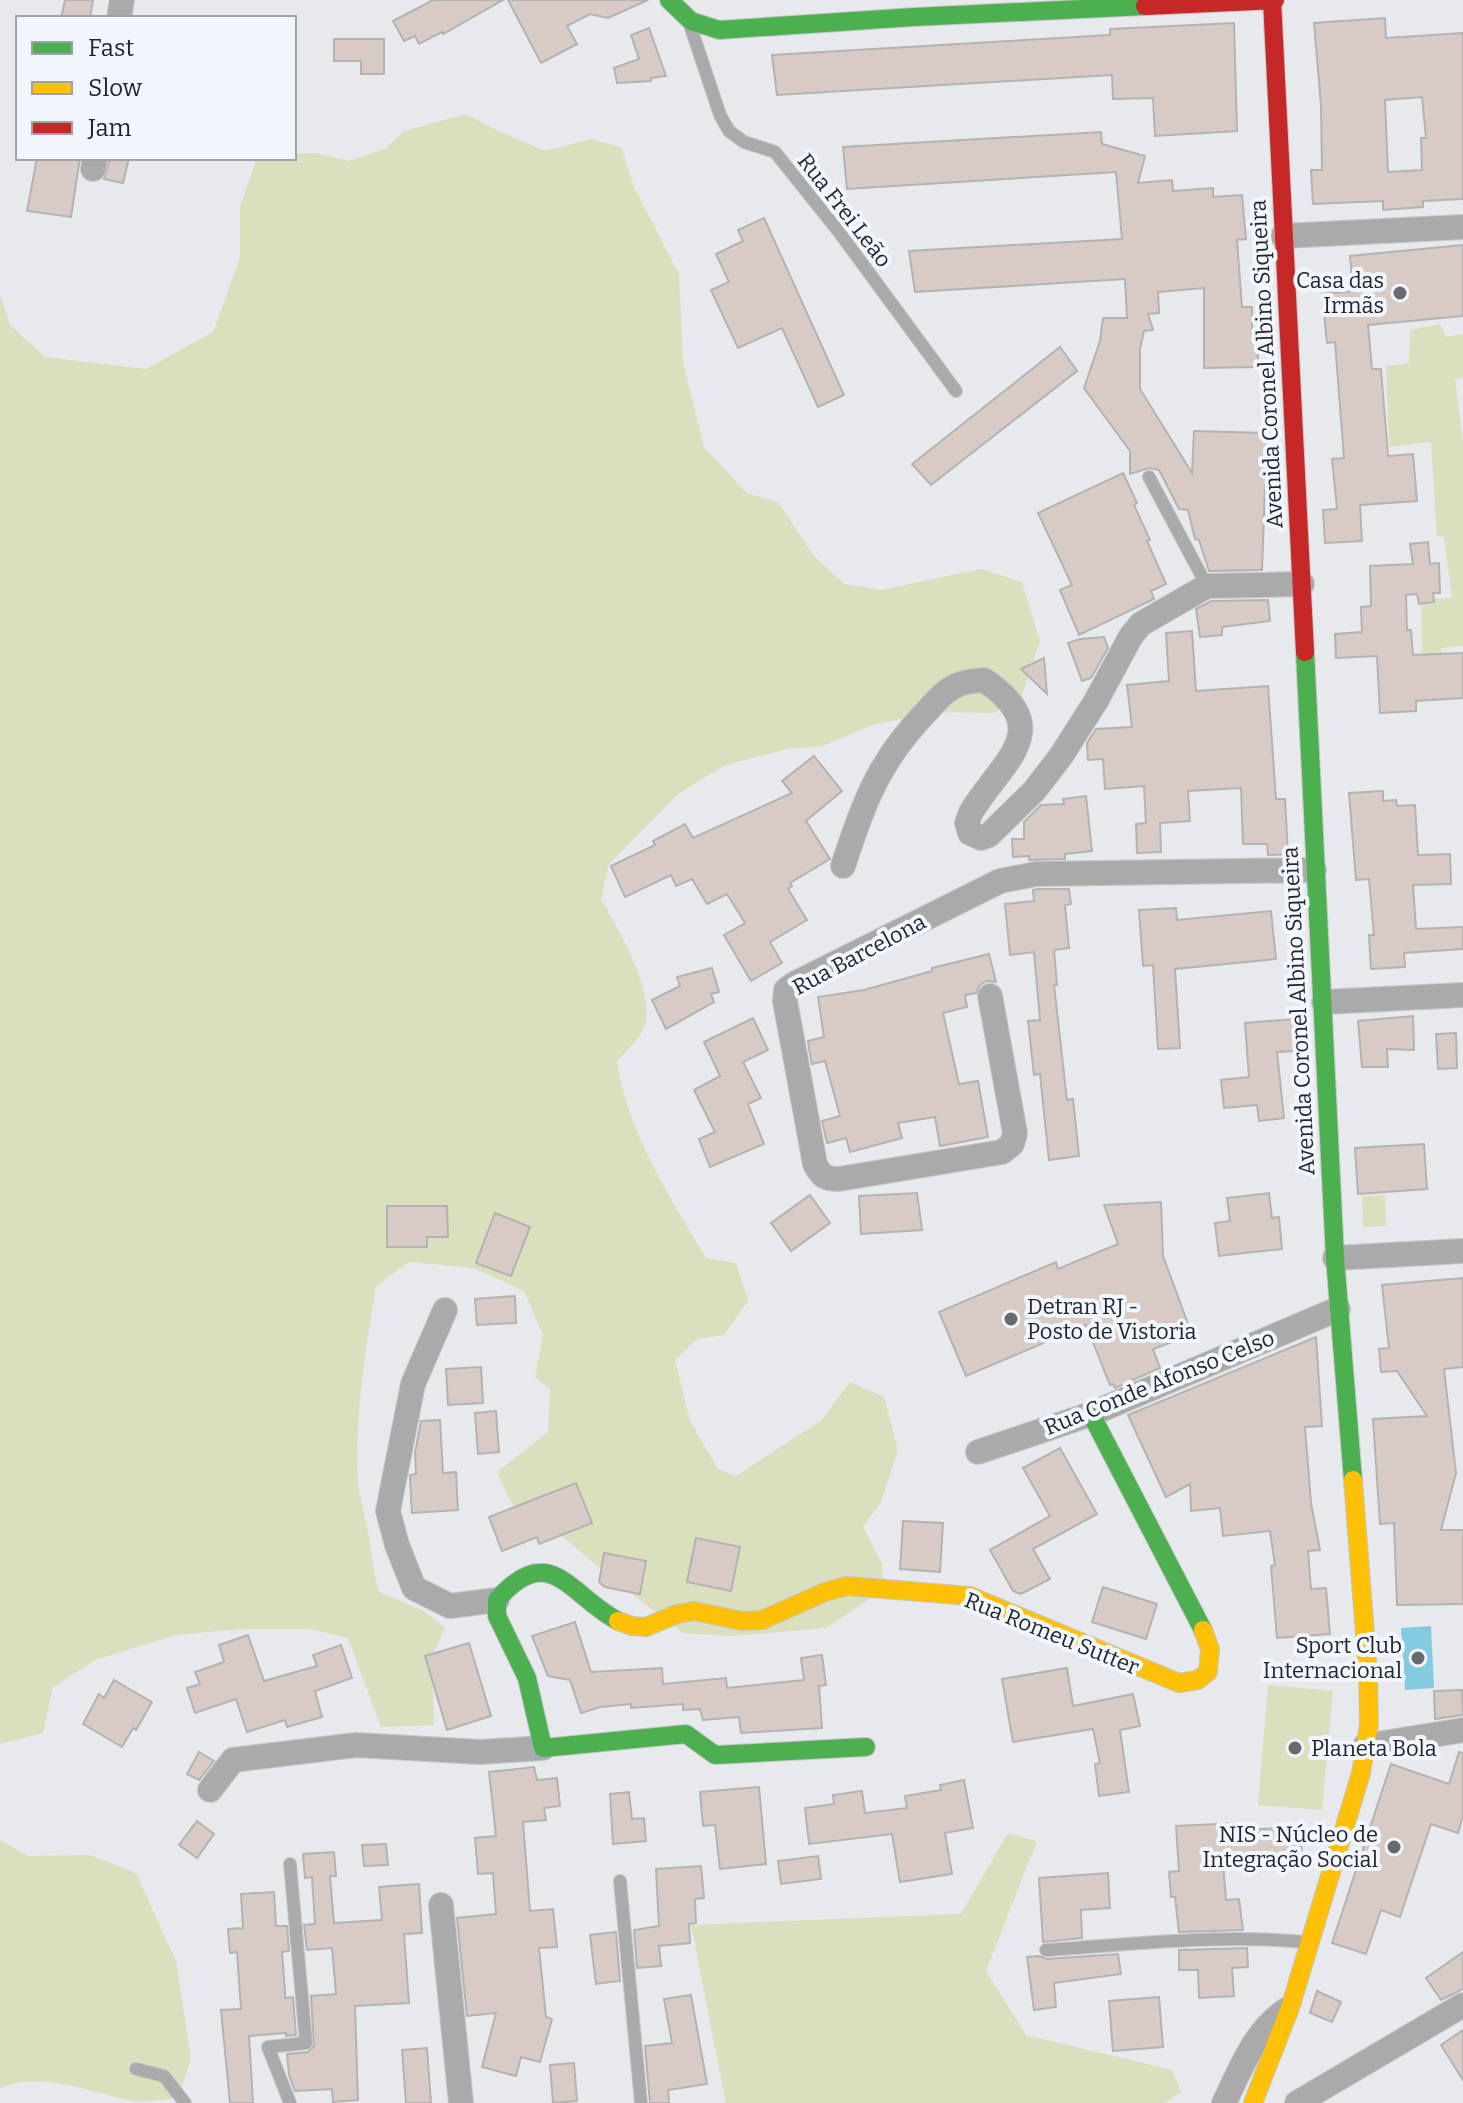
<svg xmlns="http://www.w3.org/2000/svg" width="1463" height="2103" viewBox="0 0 1463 2103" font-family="Bitter,serif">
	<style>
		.green { fill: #dadfbe }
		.water { fill: #84cbe2 }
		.building { fill: #d8cac4; stroke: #b3b3b3; stroke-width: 2; fill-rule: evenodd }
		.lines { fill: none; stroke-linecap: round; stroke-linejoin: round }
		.lane-casing { stroke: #c5c6c8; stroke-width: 14 }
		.street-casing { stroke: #c5c6c8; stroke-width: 26 }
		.fast-casing { stroke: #c5c6c8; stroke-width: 20 }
		.slow-casing { stroke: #c5c6c8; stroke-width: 20 }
		.jam-casing { stroke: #c5c6c8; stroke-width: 20 }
		.lane { stroke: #a9aaa9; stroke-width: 12 }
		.street { stroke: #a9aaa9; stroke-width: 24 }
		.fast { stroke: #4caf50; stroke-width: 18 }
		.slow { stroke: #ffc107; stroke-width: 18 }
		.jam { stroke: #c62828; stroke-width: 18 }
		.poi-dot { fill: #686a6d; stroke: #f1f6fd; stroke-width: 3 }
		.labels { text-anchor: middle; stroke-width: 8; stroke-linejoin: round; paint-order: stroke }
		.street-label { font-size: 22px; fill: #232528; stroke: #f1f6fd }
		.poi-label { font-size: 22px; fill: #232528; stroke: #f1f6fd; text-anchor: end }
	</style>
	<rect width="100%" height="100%" fill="#e7e9ec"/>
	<g class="green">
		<path d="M466,114L498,131L545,151L591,139L621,147L634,187L679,274L683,362L704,447L747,493L778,502L813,555L844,584L881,590L981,569L1022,582L1040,641L1021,698L994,713L936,712L872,725L823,746L787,749L723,766L678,794L609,864L601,899C618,928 656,993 644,1027C641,1038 625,1052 617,1061C627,1132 670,1197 706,1258L736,1263L748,1301L724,1335L697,1339L675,1360L690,1421L718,1469L736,1476L822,1420L850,1382L884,1397L898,1450L881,1502L863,1527L882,1564L883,1590L826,1628L731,1636L683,1633L610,1577L546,1522L513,1506L497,1472L548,1432L550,1389L535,1377L543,1335L524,1291L474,1268L409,1262L376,1286C366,1347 354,1421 358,1483C360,1501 366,1519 369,1537C372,1556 374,1574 379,1592L424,1611L445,1628L432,1655L434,1725L381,1727L348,1638L310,1629H241L176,1635L95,1660L53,1687L43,1733L0,1744V294L10,325L45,357L146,369L213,332L240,258V207L257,158H294V154L317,153L349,161L385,149L404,131Z"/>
		<polygon points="1440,324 1446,337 1463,334 1463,378 1455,379 1463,443 1463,646 1441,648 1442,654 1422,654 1421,599 1452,598 1444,537 1437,536 1431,442 1389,447 1386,366 1409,363 1410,330"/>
		<polygon points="1385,1195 1386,1226 1363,1227 1362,1196"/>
		<polygon points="1268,1685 1333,1691 1322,1810 1258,1805"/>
		<polygon points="1008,1833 1037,1841 986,1971 1026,2035 1172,2070 1181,2092 1165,2103 726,2103 691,1925 961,1914"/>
		<path d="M0,1840L28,1856L90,1855L136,1873L176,1961L191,2059L178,2098C164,2099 148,2103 134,2101C91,2093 43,2070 0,2088Z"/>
	</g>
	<polygon class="water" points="1431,1626 1434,1688 1405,1690 1401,1628"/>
	<g class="building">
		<polygon points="65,0 93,0 90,18 61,18"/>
		<polygon points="433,0 503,0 443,34 442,32 419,44 415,36 404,41 393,21"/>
		<polygon points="508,0 648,0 608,18 590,14 567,26 577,44 541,63"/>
		<path d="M1385,18L1386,38L1463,33V199L1423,201V207L1383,210V201L1313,204L1311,170H1322L1321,105L1314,23ZM1422,97L1426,138H1421L1422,170L1388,172L1385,100Z"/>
		<polygon points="1234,23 1237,131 1155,136 1153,98 1113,99 1112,75 777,95 772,55 1110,35 1110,29"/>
		<polygon points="649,28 666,76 651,78 651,81 617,83 614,68 639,59 631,35"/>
		<polygon points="334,39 384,39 384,74 361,74 361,61 334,61"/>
		<polygon points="1101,132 1102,144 1145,156 1138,183 1172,180 1173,191 1213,188 1213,197 1242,195 1246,239 1237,240 1242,307 1252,307 1252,334 1258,334 1258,367 1204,368 1204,288 1158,292 1159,313 1148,314 1153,330 1144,331 1140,349 1140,389 1192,473 1194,431 1267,433 1262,570 1209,571 1199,540 1195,539 1188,510 1179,509 1159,470 1149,468 1130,474 1130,451 1084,388 1100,341 1103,318 1127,318 1125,279 915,292 909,251 1122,239 1116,172 847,189 843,147"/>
		<polygon points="37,158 80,158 71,217 27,211"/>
		<polygon points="110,158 129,158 123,183 104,179"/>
		<polygon points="764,218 844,395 818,407 782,328 738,348 711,290 729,282 716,254 743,241 738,230"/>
		<polygon points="1463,245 1463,316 1368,325 1372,369 1381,369 1388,456 1413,454 1417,501 1360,505 1362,541 1325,543 1323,510 1337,509 1332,459 1344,458 1335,342 1327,343 1322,294 1353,291 1350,256"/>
		<polygon points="1060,347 1077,371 931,485 912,464"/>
		<polygon points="1123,473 1137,503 1134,505 1150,540 1147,541 1166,584 1151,591 1154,599 1079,635 1060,590 1072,585 1038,513"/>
		<polygon points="1428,542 1430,564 1439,563 1440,593 1433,593 1434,602 1419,604 1417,594 1406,595 1407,630 1411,630 1413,655 1463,653 1463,698 1416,701 1416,711 1380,713 1377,656 1336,658 1335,634 1362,632 1361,607 1371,606 1370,566 1413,564 1410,544"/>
		<polygon points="1268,600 1270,621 1222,627 1222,635 1200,637 1196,609 1211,601"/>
		<polygon points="1192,631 1196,691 1268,686 1276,799 1285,799 1288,854 1268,855 1267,844 1243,844 1241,788 1188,791 1190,821 1160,823 1161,852 1137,853 1136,824 1146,823 1144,786 1105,789 1103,759 1088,760 1087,743 1096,729 1132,727 1127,685 1169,681 1166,633"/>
		<polygon points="1104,637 1108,648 1091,678 1082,681 1068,643 1080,639"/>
		<polygon points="1044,658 1047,694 1021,669"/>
		<polygon points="814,756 842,791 806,821 830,859 790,883 792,886 788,889 807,920 770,942 782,963 751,981 724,935 745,923 727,894 707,904 692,879 676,886 671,875 625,897 611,866 655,845 653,841 685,824 693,838 792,793 782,781"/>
		<polygon points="1383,791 1383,801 1396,800 1397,806 1415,805 1418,855 1450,854 1451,884 1413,885 1416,929 1463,927 1463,949 1404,953 1405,967 1371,969 1369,935 1374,935 1369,879 1356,880 1349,793"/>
		<polygon points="1086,796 1092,851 1065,854 1065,859 1029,860 1029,856 1013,857 1012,839 1024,839 1024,822 1041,805 1064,804 1063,799"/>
		<polygon points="1038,889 1069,889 1071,904 1065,905 1069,948 1054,950 1057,985 1054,985 1067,1100 1073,1099 1079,1156 1049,1160 1040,1074 1034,1075 1028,1021 1040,1020 1034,952 1010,955 1005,904 1034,901 1033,890"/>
		<polygon points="1176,908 1177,920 1271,911 1276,959 1175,969 1180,1048 1158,1049 1153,965 1143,966 1139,910"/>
		<polygon points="989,954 996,982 987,981 980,985 976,993 965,995 967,1007 943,1013 959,1084 978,1081 988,1137 940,1146 935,1117 898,1123 902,1138 850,1152 846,1138 827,1143 822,1121 840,1116 825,1061 812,1064 810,1054 808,1041 824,1037 818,997 864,990 932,971 932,968"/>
		<polygon points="712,968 719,992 711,994 714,1002 666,1029 652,1000 680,986 677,977"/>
		<polygon points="1413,1016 1414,1050 1387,1049 1388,1067 1362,1067 1358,1021"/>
		<polygon points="753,1018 768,1050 743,1062 761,1098 748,1104 764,1144 710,1167 699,1139 715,1132 694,1090 720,1076 704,1042"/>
		<polygon points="1294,1019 1296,1051 1277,1052 1284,1118 1259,1121 1257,1105 1224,1108 1221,1080 1249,1077 1245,1023"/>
		<polygon points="1456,1033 1457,1068 1438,1069 1436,1034"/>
		<polygon points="1424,1144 1427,1189 1358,1194 1355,1148"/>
		<polygon points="917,1193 922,1230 861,1234 859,1196"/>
		<polygon points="1269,1193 1272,1218 1279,1217 1282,1249 1219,1256 1215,1223 1230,1221 1227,1198"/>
		<polygon points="810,1195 830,1223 791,1251 771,1223"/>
		<polygon points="1161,1202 1163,1256 1192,1335 1153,1349 1160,1368 1115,1388 1113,1384 1110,1385 1086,1325 966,1376 939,1312 1056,1262 1058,1269 1118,1244 1104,1205"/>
		<polygon points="387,1206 447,1206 448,1237 427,1237 427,1247 387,1247"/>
		<polygon points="495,1213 530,1227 511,1276 476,1263"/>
		<polygon points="1463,1278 1463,1367 1444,1369 1456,1473 1441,1530 1463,1530 1463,1604 1397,1605 1394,1523 1380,1524 1373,1419 1427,1416 1397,1371 1381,1372 1379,1349 1389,1348 1382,1285"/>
		<polygon points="515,1296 516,1323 477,1325 475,1299"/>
		<polygon points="1316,1337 1322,1426 1305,1427 1311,1503 1320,1550 1308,1551 1311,1589 1326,1588 1330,1634 1277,1638 1271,1566 1275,1565 1270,1531 1223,1536 1220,1508 1191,1511 1190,1484 1166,1497 1128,1415"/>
		<polygon points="481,1367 483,1403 448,1405 446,1369"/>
		<polygon points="496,1411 499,1452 478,1454 475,1413"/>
		<polygon points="440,1420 443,1473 456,1472 458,1510 412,1513 410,1479 410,1475 416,1474 415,1453 421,1421"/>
		<polygon points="1060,1448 1097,1514 1033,1549 1050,1579 1021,1594 1013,1591 990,1550 1050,1516 1023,1468"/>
		<polygon points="576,1483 592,1523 539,1544 537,1537 502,1551 489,1517"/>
		<polygon points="903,1521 943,1523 940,1572 900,1569"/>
		<polygon points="696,1538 740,1547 731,1591 687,1582"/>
		<polygon points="604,1553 646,1561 640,1594 605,1587 599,1582"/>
		<polygon points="1103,1587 1157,1604 1146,1639 1092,1622"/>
		<polygon points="575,1622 591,1672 662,1668 663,1684 726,1678 727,1688 804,1680 801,1658 822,1655 826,1685 819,1686 822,1728 741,1733 739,1717 703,1720 700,1709 683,1710 683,1704 631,1708 631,1704 600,1707 581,1713 570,1680 548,1676 532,1636"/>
		<polygon points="248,1635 264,1681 317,1666 313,1655 341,1645 352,1678 315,1691 322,1717 287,1727 285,1720 247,1732 236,1699 195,1713 187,1688 200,1684 195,1672 224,1662 219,1645"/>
		<polygon points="469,1643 491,1716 447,1730 425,1656"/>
		<polygon points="1067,1668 1073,1706 1133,1694 1140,1726 1120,1730 1129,1792 1099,1796 1095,1764 1100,1763 1093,1729 1013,1742 1002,1679"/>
		<polygon points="114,1680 152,1702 136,1730 133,1728 122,1747 83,1724 99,1694 104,1698"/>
		<polygon points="1462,1690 1463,1715 1435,1719 1434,1691"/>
		<polygon points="199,1752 214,1761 199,1780 187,1774"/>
		<polygon points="1459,1752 1463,1753 1463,1816 1458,1833 1431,1824 1400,1917 1381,1910 1366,1954 1332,1943 1391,1764 1449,1784"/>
		<polygon points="534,1767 537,1780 557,1778 560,1806 544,1808 546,1820 523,1822 530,1911 553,1909 557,1947 539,1948 546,2017 552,2019 540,2062 521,2057 516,2076 482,2067 496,2013 467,2016 457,1918 496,1914 493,1873 478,1874 475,1838 496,1836 489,1772"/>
		<polygon points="964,1780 973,1828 945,1833 952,1874 900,1882 892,1834 809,1844 805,1808 834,1804 833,1795 862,1791 865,1813 907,1808 905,1796 941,1790 940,1785"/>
		<polygon points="759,1787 766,1864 720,1869 715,1825 703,1826 700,1792"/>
		<polygon points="629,1792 632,1819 644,1818 646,1841 613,1844 610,1794"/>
		<polygon points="197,1821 214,1834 197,1858 179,1845"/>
		<polygon points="1238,1823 1239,1830 1301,1827 1302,1859 1223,1863 1226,1900 1239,1899 1243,1930 1179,1932 1175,1897 1171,1897 1169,1872 1179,1871 1176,1826"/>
		<polygon points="386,1844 388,1865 364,1866 362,1845"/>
		<polygon points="334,1852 336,1876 330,1876 334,1923 382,1920 379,1887 419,1884 422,1933 404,1934 409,2003 355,2006 358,2100 333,2102 332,2089 295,2091 289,2075 287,2054 308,2052 314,2046 311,1996 336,1994 332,1948 307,1950 304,1925 315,1924 312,1877 305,1878 303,1854"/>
		<polygon points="818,1856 821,1879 781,1884 778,1861"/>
		<polygon points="701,1866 704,1898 695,1899 696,1923 689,1924 690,1943 659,1946 661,1966 637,1968 634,1930 659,1926 656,1869"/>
		<polygon points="1108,1873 1110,1908 1081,1910 1082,1938 1043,1942 1039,1878"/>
		<polygon points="274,1892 276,1926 287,1926 289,1951 282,1952 285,1992 285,1998 293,1997 296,2035 286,2036 286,2033 249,2036 253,2103 230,2103 221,2010 241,2009 237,1952 230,1953 228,1929 243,1928 241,1894"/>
		<polygon points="616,1932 620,1981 596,1984 590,1935"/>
		<polygon points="1247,1948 1248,1967 1232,1968 1234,1996 1199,1998 1198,1970 1179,1970 1179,1950"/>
		<polygon points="1463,1952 1463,1989 1441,2000 1426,1978"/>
		<polygon points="1118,1954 1121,1974 1054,1983 1056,2007 1034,2010 1027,1957 1039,1956 1047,1959"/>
		<polygon points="1317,1991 1341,2002 1332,2022 1310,2013"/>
		<polygon points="691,1995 707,2084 668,2090 669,2103 650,2103 645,2046 672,2043 664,1999"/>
		<polygon points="1159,1997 1163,2047 1113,2051 1109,2001"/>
		<polygon points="1463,2030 1463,2080 1441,2045"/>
		<polygon points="427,2048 431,2103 406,2103 402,2050"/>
		<polygon points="574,2063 577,2101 553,2103 550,2065"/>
	</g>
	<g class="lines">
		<g class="lane-casing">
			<g id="lane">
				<polyline points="691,28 720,115 729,131 744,142 775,152 839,232 956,391"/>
				<polyline points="1149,477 1207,586"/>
				<polyline points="290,1864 306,2043 268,2047 290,2103"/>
				<polyline points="620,1881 641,2103"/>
				<path d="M1046,1950C1133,1944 1219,1934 1306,1942"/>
				<polyline points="136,2069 164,2076 185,2103"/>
			</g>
		</g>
		<g class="street-casing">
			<g id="street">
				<polyline points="119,18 122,0"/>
				<polyline points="93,169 95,158"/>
				<polyline points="1283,236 1463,227"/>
				<path d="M843,866C865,800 878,762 927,711C937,700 946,689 960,684C967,681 976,681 984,680C1057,729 1003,760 971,812L967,823L970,833L981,838L989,835L1034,791L1061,756L1096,701L1131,636L1141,624L1207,586L1302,584"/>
				<path d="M990,996L1015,1133L1012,1144L1002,1152L839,1179C825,1179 821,1176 815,1164L785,1001L786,990L794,984L1000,881L1036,874L1314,870"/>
				<polyline points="1324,1002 1463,995"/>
				<polyline points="1335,1258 1463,1251"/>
				<polyline points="445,1310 413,1384 388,1511 397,1545 414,1588 450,1606 497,1600"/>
				<polyline points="978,1452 1091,1414 1338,1309"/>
				<polyline points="1365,1746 1463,1730"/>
				<polyline points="210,1790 233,1760 356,1745 480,1752 543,1748"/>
				<polyline points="441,1905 461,2103"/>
				<path d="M1224,2103C1241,2069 1253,2033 1286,2010"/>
				<polyline points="1297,2103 1463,2005"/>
			</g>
		</g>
		<g class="fast-casing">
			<g id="fast">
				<polyline points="669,0 691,21 719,30 914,17 1145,6"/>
				<polyline points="1305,652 1335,1258 1353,1480"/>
				<polyline points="1091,1414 1203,1630"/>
				<path d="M618,1621C570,1596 550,1539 497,1600V1616L527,1678L543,1748L686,1734L715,1755L866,1747"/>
			</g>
		</g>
		<g class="slow-casing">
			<g id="slow">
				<polyline points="618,1621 632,1626 646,1627 677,1614 694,1611 742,1621 762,1620 825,1592 847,1586 970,1596 1179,1683 1198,1680 1208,1672 1210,1649 1203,1630"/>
				<polyline points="1253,2103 1290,2008 1361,1773 1369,1724 1368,1672 1353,1480"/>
			</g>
		</g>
		<g class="jam-casing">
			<g id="jam">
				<polyline points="1272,0 1305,652"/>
				<polyline points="1145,6 1275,0"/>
			</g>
		</g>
		<use href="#lane" class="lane"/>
		<use href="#street" class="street"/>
		<use href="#fast" class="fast"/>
		<use href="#slow" class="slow"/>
		<use href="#jam" class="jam"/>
	</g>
	<g class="poi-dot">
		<circle cx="1400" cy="293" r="8"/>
		<circle cx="1011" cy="1319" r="8"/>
		<circle cx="1418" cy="1658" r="8"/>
		<circle cx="1295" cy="1748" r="8"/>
		<circle cx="1394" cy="1847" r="8"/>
	</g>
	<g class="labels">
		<g class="street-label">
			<text transform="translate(845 210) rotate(52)" y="8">Rua Frei Leão</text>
			<text transform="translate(1266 364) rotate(-93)" y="8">Avenida Coronel Albino Siqueira</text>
			<text transform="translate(859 954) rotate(-28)" y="8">Rua Barcelona</text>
			<text transform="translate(1298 1011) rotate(-93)" y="8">Avenida Coronel Albino Siqueira</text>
			<text transform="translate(1159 1382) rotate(-22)" y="8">Rua Conde Afonso Celso</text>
			<text transform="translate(1052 1633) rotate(22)" y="8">Rua Romeu Sutter</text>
		</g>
		<g class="poi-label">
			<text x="1384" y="288">Casa das<tspan x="1384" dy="25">Irmãs</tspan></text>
			<text x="1027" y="1314" text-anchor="start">Detran RJ -<tspan x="1027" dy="25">Posto de Vistoria</tspan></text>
			<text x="1402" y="1653">Sport Club<tspan x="1402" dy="25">Internacional</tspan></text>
			<text x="1311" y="1756" text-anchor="start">Planeta Bola</text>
			<text x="1378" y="1842">NIS - Núcleo de<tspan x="1378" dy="25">Integração Social</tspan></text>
		</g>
	</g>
	<rect x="16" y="16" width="280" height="144" fill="#f1f6fd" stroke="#9fa2a8" stroke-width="2"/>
	<rect x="32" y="42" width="40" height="12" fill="#4caf50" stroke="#9fa2a8" stroke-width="2"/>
	<text x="88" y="56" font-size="24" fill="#232528">Fast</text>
	<rect x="32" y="82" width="40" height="12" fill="#ffc107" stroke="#9fa2a8" stroke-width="2"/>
	<text x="88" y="96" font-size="24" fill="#232528">Slow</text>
	<rect x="32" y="122" width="40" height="12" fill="#c62828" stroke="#9fa2a8" stroke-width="2"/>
	<text x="88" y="136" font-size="24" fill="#232528">Jam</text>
</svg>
